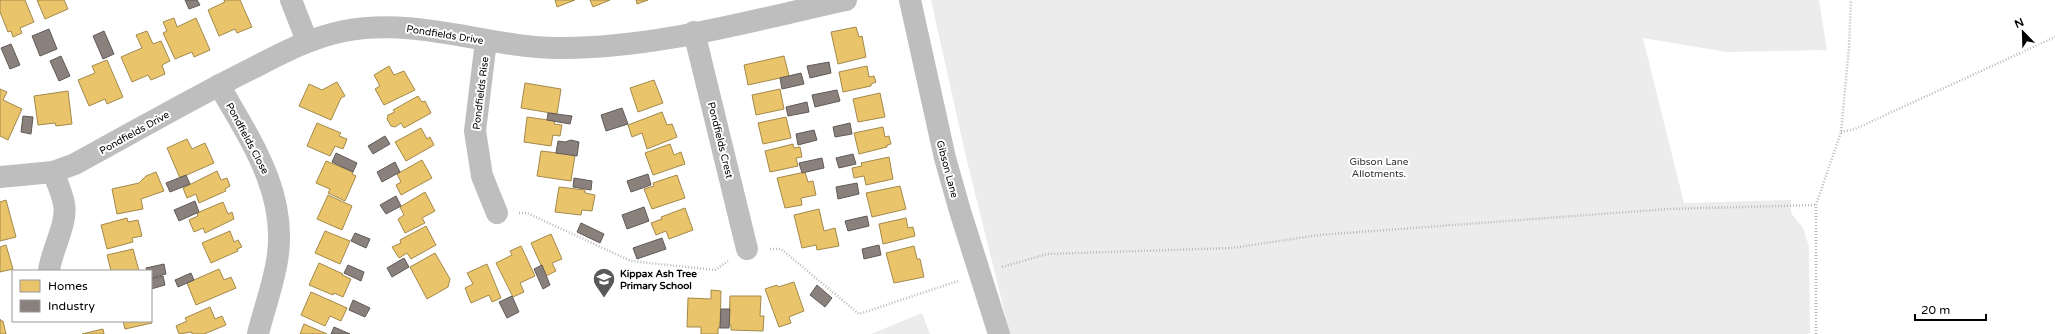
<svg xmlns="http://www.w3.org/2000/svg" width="2055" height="334" viewBox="0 0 2055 334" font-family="'Varela Round',sans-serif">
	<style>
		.green { fill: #ececec }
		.homes { fill: #e9c46a; stroke: #a3894a }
		.industry { fill: #8a817c; stroke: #615a57 }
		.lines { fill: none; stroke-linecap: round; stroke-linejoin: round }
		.path { stroke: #b9b9b9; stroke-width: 2.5; stroke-dasharray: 1 2; stroke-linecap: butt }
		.street { stroke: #bebebe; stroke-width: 22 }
		.labels { text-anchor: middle; stroke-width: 4; stroke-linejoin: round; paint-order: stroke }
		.street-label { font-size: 10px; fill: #000; stroke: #fff }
		.park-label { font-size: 10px; fill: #333; stroke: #fff }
		.poi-label { font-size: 10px; font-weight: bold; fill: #000; stroke: #fff; text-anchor: start }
	</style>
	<rect width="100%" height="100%" fill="#fff"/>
	<g class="green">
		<polygon points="931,0 1819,0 1827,50 1726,52 1643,38 1684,203 1791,200 1791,213 1803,228 1809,246 1810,334 1010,334 966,157"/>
		<polygon points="922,313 930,334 871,334"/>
	</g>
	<g class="homes">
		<polygon points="0,0 25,0 34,22 20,28 22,33 13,37 11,31 8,32 0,12"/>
		<polygon points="37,0 64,0 68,9 45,19"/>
		<polygon points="224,0 240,0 252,27 237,33 235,29 219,36 208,10 225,2"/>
		<polygon points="555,0 575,0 557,7"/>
		<polygon points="590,0 610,0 593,7"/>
		<polygon points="636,0 648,0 637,4"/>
		<polygon points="174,18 177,27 196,18 210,50 194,57 192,52 175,59 163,33 167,31 163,22"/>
		<polygon points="856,27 859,37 862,36 866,57 838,64 831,32"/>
		<polygon points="147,31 153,44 161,41 170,61 162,65 165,74 151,80 148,75 132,82 121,57 142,48 136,35"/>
		<polygon points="784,56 789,76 748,85 744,65"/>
		<polygon points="107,60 123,97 107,104 105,99 89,106 78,80 95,73 92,66"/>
		<polygon points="389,66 394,75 404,71 415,90 384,105 375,89 380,86 374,75"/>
		<polygon points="867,66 869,77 874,76 876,82 871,84 871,86 843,92 839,72"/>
		<polygon points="654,80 663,103 638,112 630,88"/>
		<polygon points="337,82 345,96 341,98 331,120 299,106 309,84 322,90"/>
		<polygon points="525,83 561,89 557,114 521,108"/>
		<polygon points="0,89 7,92 3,100 22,109 8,140 0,136"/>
		<polygon points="780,89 784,109 756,115 752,95"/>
		<polygon points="68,91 72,124 56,126 55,123 38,125 34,96"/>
		<polygon points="880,93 885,117 858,122 853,99"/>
		<polygon points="418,96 422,102 425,101 431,113 404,128 401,123 395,127 391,126 387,119 388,115 395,112 393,110"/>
		<polygon points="662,112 667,125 672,124 677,137 647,149 642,133 632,137 628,125"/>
		<polygon points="527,117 555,121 554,124 562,125 560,136 553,135 551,146 524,142"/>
		<polygon points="786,117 791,138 763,144 758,123"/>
		<polygon points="317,123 341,133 339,136 347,139 343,149 335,146 330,156 307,146"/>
		<polygon points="883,127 885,137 889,136 891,144 887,145 887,147 859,154 854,133"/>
		<polygon points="421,128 427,139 430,137 434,145 406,161 395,142"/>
		<polygon points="187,139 192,149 205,143 214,163 180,178 167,148"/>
		<polygon points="670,144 674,155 681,152 685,164 653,175 645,153"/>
		<polygon points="793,144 794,148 800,147 802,157 796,158 798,166 770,172 765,151"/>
		<polygon points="541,151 575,155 571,181 537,176"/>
		<polygon points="889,157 893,179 866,185 864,176 854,178 852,168 862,166 861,163"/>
		<polygon points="422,160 432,178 401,195 396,185 401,182 397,174"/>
		<polygon points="326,161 353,172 352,174 356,176 345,201 328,193 330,189 316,183"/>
		<polygon points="217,171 221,180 227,178 230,186 225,189 226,191 199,203 196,194 187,198 183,188"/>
		<polygon points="156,172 164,191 141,199 143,209 117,214 112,189 139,183 146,176"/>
		<polygon points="805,172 808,182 813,181 816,195 801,198 802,205 785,208 777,178"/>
		<polygon points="677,175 685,198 652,209 644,189 654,186 653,183"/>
		<polygon points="900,186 906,209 872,217 866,193"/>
		<polygon points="559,187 585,190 585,193 595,195 592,211 582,210 581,215 555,212"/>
		<polygon points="425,192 435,211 422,218 425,223 405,233 398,219 404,215 400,207"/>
		<polygon points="328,195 352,206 342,230 317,219"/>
		<polygon points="6,200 16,237 0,241 0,202"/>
		<polygon points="223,202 228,214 232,212 234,219 205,233 203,228 194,232 189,220 198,216 197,213"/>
		<polygon points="685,208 693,230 669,239 666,231 656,235 651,223 662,219 661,217"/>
		<polygon points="819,209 824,231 835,228 839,246 817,250 816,245 802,248 794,215"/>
		<polygon points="127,218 128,222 138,220 142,236 132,238 133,242 107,249 101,225"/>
		<polygon points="906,218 908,228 913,227 915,236 883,244 879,224"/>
		<polygon points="426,226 436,245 411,259 407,253 399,258 392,247 401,243 400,240"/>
		<polygon points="230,231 234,242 238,240 242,247 237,249 238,251 211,263 202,243"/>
		<polygon points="325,231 350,241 340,264 315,253"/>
		<polygon points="551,234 562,259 552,263 556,271 546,276 531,243"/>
		<polygon points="6,245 13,269 0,272 0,247"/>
		<polygon points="521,246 535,276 520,283 524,292 513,297 496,263 512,255 510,251"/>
		<polygon points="914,246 917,259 920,259 924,277 894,283 886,253"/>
		<polygon points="133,249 139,271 111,271 107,255"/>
		<polygon points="435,253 450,279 448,287 427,299 410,267"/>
		<polygon points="319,263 343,274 342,275 351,279 343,297 334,293 333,295 309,285"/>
		<polygon points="487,264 501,298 492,302 489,295 471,303 465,288 473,284 467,273"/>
		<polygon points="219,269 224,280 231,277 236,288 196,305 187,283"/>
		<polygon points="794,282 804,311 789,317 791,323 779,327 765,289 777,285 778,287"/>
		<polygon points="711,290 721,291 720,328 718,328 718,334 701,334 701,327 687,327 688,298 711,299"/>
		<polygon points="311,292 347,308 341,321 330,316 325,326 301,315"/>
		<polygon points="730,296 761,296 760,316 764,316 763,331 731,330 731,325 729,325"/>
		<polygon points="210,307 215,319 222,316 226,325 204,334 192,334 192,332 179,334 176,326 187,321 185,318"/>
		<polygon points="0,319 1,321 3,321 6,334 0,334"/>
		<polygon points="151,319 152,323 125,329 123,321 151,321"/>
		<polygon points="304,324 327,334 300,334"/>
		<polygon points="103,329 104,334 82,334"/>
	</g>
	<g class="industry">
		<polygon points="185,0 197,0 200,5 189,9"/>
		<polygon points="49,29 57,49 40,56 32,36"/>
		<polygon points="104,31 114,54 103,59 93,36"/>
		<polygon points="11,44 20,65 10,69 1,48"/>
		<polygon points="61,56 70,76 59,81 50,61"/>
		<polygon points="829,62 831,73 810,78 807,66"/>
		<polygon points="801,73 804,84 782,89 780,78"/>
		<polygon points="837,90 840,101 815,107 812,95"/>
		<polygon points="807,102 809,112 788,116 786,107"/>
		<polygon points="622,108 628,124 606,131 601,115"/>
		<polygon points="548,113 572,116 570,124 547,120"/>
		<polygon points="23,116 33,117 31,134 21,132"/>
		<polygon points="850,123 852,134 835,137 833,127"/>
		<polygon points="814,130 817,140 798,145 796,134"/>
		<polygon points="385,136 390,144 373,154 368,146"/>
		<polygon points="571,140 579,142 577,156 556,153 558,141 565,142"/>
		<polygon points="336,153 357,163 353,172 332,162"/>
		<polygon points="853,154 856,164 839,168 836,158"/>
		<polygon points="822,158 824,168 802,173 799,163"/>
		<polygon points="395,162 400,172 382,182 377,172"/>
		<polygon points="648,174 651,185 631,192 627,181"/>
		<polygon points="186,175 190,184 170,192 166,183"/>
		<polygon points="574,178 592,181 591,190 573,187"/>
		<polygon points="857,183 859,194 838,199 836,187"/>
		<polygon points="396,196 401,206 386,214 380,205"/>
		<polygon points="195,201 199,212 179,221 174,210"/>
		<polygon points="644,207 649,221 627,229 622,215"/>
		<polygon points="867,216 869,226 848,231 845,221"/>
		<polygon points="581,223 604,234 600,243 577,232"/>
		<polygon points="355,233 370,239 366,248 351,241"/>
		<polygon points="662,238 666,249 637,259 633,248"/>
		<polygon points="879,245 881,255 864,259 862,249"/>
		<polygon points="404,258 409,267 392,277 387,268"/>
		<polygon points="164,264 166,274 151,278 151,271 147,271 146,268"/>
		<polygon points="348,265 364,272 361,281 344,273"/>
		<polygon points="542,265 550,285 543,289 534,269"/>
		<polygon points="191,273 194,280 178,287 175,280"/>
		<polygon points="163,276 165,285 151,289 151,279"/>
		<polygon points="817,285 832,298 825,307 810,295"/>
		<polygon points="512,296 519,312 507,318 499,302"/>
		<polygon points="353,300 370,308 365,317 349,310"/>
		<polygon points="721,309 730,309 729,328 720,328"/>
		<polygon points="334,327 350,334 331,334"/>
	</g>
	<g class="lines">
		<g class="path">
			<polyline points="1841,132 1855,129 2055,37"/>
			<polyline points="519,213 527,213 631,261 715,270 728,261"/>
			<polyline points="770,249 781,249 859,314 958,281"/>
			<polyline points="1002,267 1047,254 1232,248 1319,235 1668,209 1816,205"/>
			<polyline points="1816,334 1816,205 1841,132 1849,47 1851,0"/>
		</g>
		<g class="street">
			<polyline points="291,0 307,41"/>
			<polyline points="910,0 945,158 960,211 999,334"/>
			<polyline points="694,32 747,249"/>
			<polyline points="486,41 475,131 482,176 497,213"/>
			<path d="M219,85C249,138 286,190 278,254C275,281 264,308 258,334"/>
			<path d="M0,177L53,172L75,164C132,133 189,100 247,71C279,55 309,38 344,31C417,17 486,47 558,48C654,49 753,20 846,0"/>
			<path d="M49,271C51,251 68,223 64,204C62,193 57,182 53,172"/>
		</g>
	</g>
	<defs>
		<g id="school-pin" transform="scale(1.15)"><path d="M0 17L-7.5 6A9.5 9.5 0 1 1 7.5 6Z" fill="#595959" stroke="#fff"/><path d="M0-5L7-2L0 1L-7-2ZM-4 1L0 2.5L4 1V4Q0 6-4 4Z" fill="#fff"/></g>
	</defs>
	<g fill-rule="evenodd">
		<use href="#school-pin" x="604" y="279"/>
	</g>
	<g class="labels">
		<g class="street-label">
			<text transform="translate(445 34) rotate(9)" y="4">Pondfields Drive</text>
			<text transform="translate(480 93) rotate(-83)" y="4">Pondfields Rise</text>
			<text transform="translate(134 132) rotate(-29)" y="4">Pondfields Drive</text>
			<text transform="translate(248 138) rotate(62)" y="4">Pondfields Close</text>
			<text transform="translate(721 140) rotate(76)" y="4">Pondfields Crest</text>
			<text transform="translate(948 169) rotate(75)" y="4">Gibson Lane</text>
		</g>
		<g class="park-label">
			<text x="1379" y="165">Gibson Lane<tspan x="1379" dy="12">Allotments.</tspan></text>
		</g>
		<g class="poi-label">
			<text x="620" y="277">Kippax Ash Tree<tspan x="620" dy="12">Primary School</tspan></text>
		</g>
	</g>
	<rect x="12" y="270" width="140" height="52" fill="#ffffff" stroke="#999999"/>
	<rect x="20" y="280" width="20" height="12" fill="#e9c46a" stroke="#999999"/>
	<text x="48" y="290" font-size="12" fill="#000000">Homes</text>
	<rect x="20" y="300" width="20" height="12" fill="#8a817c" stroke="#999999"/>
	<text x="48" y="310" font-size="12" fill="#000000">Industry</text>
	<g transform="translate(2023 32) rotate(337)" stroke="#ffffff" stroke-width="3" paint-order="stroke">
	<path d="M0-3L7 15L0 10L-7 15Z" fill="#000000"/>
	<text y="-6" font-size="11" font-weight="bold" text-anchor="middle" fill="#000000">N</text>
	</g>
	<path d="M1915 314v6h71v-6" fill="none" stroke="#000000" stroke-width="2"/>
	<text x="1921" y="314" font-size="12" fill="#000000" stroke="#ffffff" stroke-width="3" paint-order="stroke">20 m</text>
</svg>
